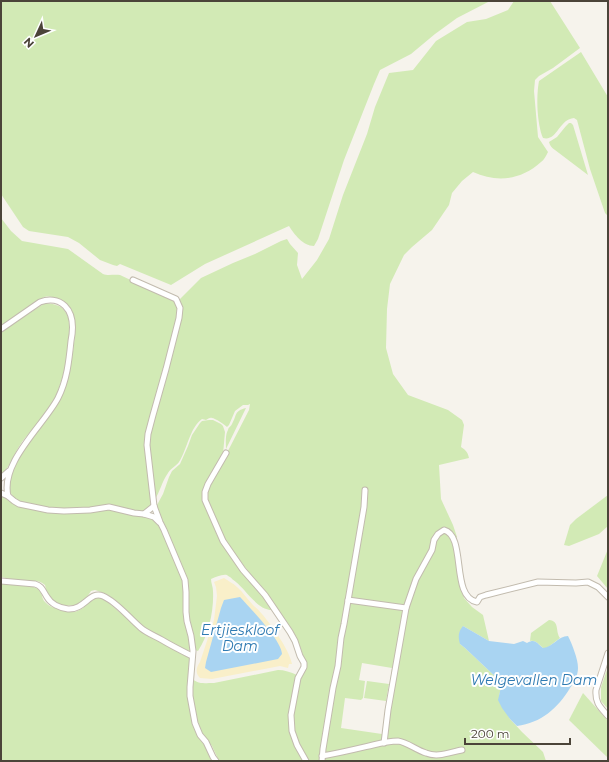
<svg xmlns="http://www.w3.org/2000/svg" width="609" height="762" viewBox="0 0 609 762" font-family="Montserrat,sans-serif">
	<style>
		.green { fill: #d2eab5; fill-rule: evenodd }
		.sand { fill: #f9efc9 }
		.water { fill: #a9d4f2 }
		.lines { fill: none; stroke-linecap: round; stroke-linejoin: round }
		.minor-casing { stroke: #c2bbae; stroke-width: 7 }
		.minor { stroke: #fff; stroke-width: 5 }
		.labels { text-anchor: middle; stroke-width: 4; stroke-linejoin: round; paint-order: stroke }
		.water-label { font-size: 14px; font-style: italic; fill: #2e7ab2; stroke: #fff }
	</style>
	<rect width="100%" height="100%" fill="#f6f3ec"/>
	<g class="green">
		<path d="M1,1H490L457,18L435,34L411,54L380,70L374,84L344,160L318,239L314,246C303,246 294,234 289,226L205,264L171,285L120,264L117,266L113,265L100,260L79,243L68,237L29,231L23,227L1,194Z"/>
		<path d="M514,1H550L580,48L553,68L539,76L535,80L534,91L538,137L548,152C546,156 544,160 541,162C521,180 497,183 473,172L462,181L452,193L449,205L432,230L412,247L404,255L390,284L387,309L386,348L393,374L408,395L448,410L462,420L464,425L461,447C466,450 468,453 469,458L439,465L441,499L453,525L457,537L453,541L464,598L472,607L483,615L489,641L463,626L460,644L465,648L500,681L501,687L499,697L510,719L522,732L543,752L546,761H308L295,735L293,718L298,689L301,678L305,671L306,664L303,655L296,636L263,588L252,576L230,548L221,533L208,505L207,493L211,482L230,447L249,410L250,404L248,405H243L235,411L229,425L227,427C225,425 215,418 212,418C210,417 208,419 206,420L202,419C190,427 187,450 179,462C176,466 171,468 168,473C162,481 160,492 154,501L149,445L150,434L182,308L179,300L201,278L233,263L255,254L281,241L287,239L290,244L298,253L297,265L302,279L317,260L329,239L343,195L367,134L375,107L389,73L413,70L436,41L467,22L486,19L508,10ZM362,663L392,668L382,734L341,728L345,698L361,700L363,698L365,681L359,680Z"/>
		<path d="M581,52L608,97V216L605,213L590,169L577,120L574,118C559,119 557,142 543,138C537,124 536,96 539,81Z"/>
		<path d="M569,123H571L573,125L588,175L555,150C552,148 550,146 549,142L557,137L566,126Z"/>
		<path d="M1,218L11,231L22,241L68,249L103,274C108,276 114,274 120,275L171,299C180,304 178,309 177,318L147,433L152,504C150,506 148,509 145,510C134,516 120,504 109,505C103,505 97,508 91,508C73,511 33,509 18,500C14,498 12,494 9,491C9,487 9,482 9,478C10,472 18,457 22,450C24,445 29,440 33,436C43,424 53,413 60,399C69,380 81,328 71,309C68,305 64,301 59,299C54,297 50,296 44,297L1,326Z"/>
		<path d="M45,303C54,304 62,305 66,313C77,330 63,381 55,398C48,414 32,428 22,442C14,453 11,466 1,475V332Z"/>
		<path d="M246,408L226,449C226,443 225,435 228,430C229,426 230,428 232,424C237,415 234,411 246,408Z"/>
		<path d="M209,420H213L221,424L223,426L225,432L223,454L204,488L203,498L217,535L239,569L261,593L272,608V610C256,610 245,587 232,579C232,578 228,576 227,575C222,574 216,577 211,579C211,583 213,587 213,591C214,610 209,635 198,651L195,650L189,624L188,609V590L158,513L157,505L163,494L169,477L172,471L180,464L188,446L192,435L200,423L202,421Z"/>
		<path d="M1,495L20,506L48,513H87L110,509L136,516H146L153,519L157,523L161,530L182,577L190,648V651L179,647L149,630L139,623L116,601L108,595L98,591L95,590L91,591L85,600L77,605L63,606L50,599L47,594L45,585C37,578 30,583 20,581C14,581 8,578 1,577Z"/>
		<polygon points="608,495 608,526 599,534 569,546 564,545 570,525 576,519"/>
		<polygon points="608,549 608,589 597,576"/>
		<path d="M1,584C8,584 33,585 38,589C43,592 41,598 45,602C49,606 53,608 59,609C77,616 81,610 94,598L99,597L104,599L149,637L157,640L190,657L188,675C198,685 201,683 214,683L278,670C284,670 291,672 297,675L292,695L290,719L304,761H219L212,746L204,736L201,739L208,750L213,761H1Z"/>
		<path d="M549,620C560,621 555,631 560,638L547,648H543C539,645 536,640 530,641L531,633Z"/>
		<polygon points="608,667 608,709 601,701 601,687"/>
		<polygon points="367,681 389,684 386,701 364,698"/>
		<polygon points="583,693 608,721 608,758 569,720"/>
	</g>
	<path class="sand" d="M224,578C228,581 233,583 237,587C243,592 247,599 253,605C256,608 259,610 262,614C272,626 289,649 292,664H289L288,668L280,666L212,679L200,678C195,673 196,668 200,662L214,620L217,596L216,587L214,582Z"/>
	<g class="water">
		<path d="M240,597C250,608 282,641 282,654L278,659L211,672L205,668L206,662L221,608L224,600Z"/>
		<path d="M463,626L489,641L514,644L523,641L527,643C536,638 537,644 543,648C553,647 558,636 568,636C572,644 578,659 578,668C578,675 574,683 570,688C558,708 541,723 517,726L510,719L502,708L498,700L501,687L500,681L465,648L460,644C458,637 458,632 463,626Z"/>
	</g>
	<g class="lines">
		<g class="minor-casing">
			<g id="minor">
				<polyline points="133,280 176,299 180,308 179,318 166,369 153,415 148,434 147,445 154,506 160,522 164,530 185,580 186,592 186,612 187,621 191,636 193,651 190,687 190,696 195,723 200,735 206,742 213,757 216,761"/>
				<path d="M1,329L40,302C48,299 58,299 65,306C74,315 73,331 71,341C69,361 67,380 58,398C44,425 0,462 8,496L1,493"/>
				<polyline points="226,453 208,484 205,492 205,500 223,541 243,570 265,595 290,632 295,641 300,656 304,663 304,667 298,678 291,715 292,731 297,745 306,761"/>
				<polyline points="1,478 9,471"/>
				<polyline points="8,496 14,501 19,504 48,510 64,511 90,510 109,507 134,513 144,514"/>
				<polyline points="154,506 144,514 154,517 159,522"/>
				<path d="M1,581L35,584C42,586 43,591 47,597C51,604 60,608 68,609C85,610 90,590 103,596C117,602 129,618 141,628C147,633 155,636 162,640C172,646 182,651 192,656"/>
				<polyline points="348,600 406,608"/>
				<path d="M608,653L596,690C595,703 600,707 608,716"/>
				<path d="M384,743L388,710L406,608L416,579L432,550L434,540L438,534L444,530C467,536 450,597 477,602L480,597L486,595L538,582L576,583L588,582L598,587L608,597"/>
				<path d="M322,756C340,753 356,749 373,745C381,743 390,741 398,741C407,742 416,750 426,753C438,758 450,752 462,750"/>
				<polyline points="322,761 323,749 333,688 338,666 341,638 344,624 364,507 365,490"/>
			</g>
		</g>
		<use href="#minor" class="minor"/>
	</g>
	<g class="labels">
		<g class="water-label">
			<text x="240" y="635">Ertjieskloof<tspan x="240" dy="16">Dam</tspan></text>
			<text x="534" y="685">Welgevallen Dam</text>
		</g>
	</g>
	<rect width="609" height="762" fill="none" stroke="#4b4439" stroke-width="4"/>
	<g transform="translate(36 36) rotate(226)" stroke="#ffffff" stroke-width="3" paint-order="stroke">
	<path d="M0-3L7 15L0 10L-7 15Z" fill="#4b4439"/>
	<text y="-6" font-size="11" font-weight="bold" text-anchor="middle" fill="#4b4439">N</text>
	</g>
	<path d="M465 738v6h105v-6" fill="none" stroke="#4b4439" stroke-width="2"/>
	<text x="471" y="738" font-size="12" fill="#4b4439" stroke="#ffffff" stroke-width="3" paint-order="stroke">200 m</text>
</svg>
